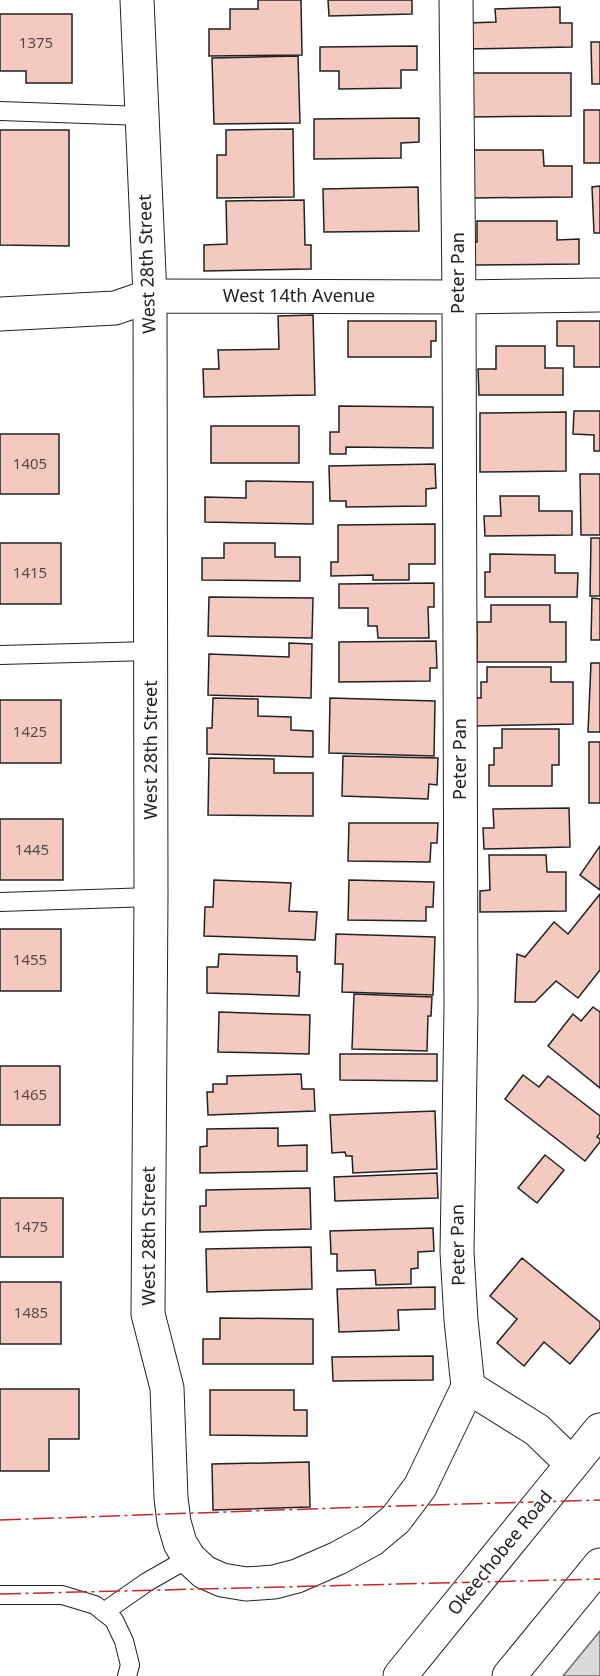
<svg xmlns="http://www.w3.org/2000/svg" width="600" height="1676" viewBox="0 0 600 1676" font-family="'Noto Sans',sans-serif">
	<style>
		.water { fill: #d9d9d9; stroke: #6f6f6f; stroke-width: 1.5 }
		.building { fill: #f3c9c0; stroke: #222; stroke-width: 1.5 }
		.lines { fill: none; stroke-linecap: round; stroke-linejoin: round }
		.service-casing { stroke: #222; stroke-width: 20 }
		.minor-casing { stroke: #222; stroke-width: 35 }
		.trunk-casing { stroke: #222; stroke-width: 35 }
		.service { stroke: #fff; stroke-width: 18 }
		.minor { stroke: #fff; stroke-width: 33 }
		.trunk { stroke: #fff; stroke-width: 33 }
		.power { stroke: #c62828; stroke-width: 1.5; stroke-dasharray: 21 4.5 3 4.5; stroke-linecap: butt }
		.labels { text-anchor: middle; stroke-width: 4.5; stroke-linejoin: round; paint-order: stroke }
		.number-label { font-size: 15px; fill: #564c4a }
		.street-label { font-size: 18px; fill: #222; stroke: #fff }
	</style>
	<rect width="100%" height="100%" fill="#fff"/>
	<polygon class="water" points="600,1631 600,1676 563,1676"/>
	<g class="building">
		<polygon points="258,0 301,0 302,55 209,56 209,29 230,29 230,9 258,9"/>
		<polygon points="328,0 412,0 412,14 329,16"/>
		<polygon points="560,7 560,23 572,23 572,47 467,49 467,23 496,22 495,9"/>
		<polygon points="0,14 72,14 72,83 26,83 26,71 0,71"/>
		<polygon points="591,42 600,42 600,84 592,84"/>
		<polygon points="417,46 417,70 401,70 401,88 339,89 339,71 320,71 320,47"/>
		<polygon points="298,56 300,123 214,124 212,58"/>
		<polygon points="470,73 571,73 571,116 470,117"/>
		<rect x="584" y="110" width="16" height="53"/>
		<polygon points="419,118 419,142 401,143 401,158 314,159 314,119"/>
		<polygon points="293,129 294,197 217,198 217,155 226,155 226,130"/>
		<polygon points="0,130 69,130 69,246 0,245"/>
		<polygon points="472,150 543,150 544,166 572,166 572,197 472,198"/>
		<polygon points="600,186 600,233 594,233 592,187"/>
		<polygon points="418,187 419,231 324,232 323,189"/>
		<polygon points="304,200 305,245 311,245 311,269 204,271 204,245 227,244 226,201"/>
		<polygon points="477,221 557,221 557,240 579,239 579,264 474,265 473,242 477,242"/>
		<polygon points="313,315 315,395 204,397 203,369 219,369 218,350 279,349 278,316"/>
		<polygon points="348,321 436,321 436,341 431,341 431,357 348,357"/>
		<polygon points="557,321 600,321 600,367 574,367 574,346 557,346"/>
		<polygon points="496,346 545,346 545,368 563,368 563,395 479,395 478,369 496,369"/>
		<polygon points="339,406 433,407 433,448 346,447 346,454 330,454 330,432 339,432"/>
		<polygon points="574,411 600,411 600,451 594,451 594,435 573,434"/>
		<polygon points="566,412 566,471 480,472 480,413"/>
		<rect x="211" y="426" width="88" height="37"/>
		<rect x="0" y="434" width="59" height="60"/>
		<polygon points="435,464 436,488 426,489 426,506 346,507 346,501 330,501 329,466"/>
		<polygon points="580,474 600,474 600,535 581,535"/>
		<polygon points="246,481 313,482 313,524 205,522 205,497 246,498"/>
		<polygon points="500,496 539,496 539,511 572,511 572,535 485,536 484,516 501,516"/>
		<polygon points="435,524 435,564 409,564 409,580 373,580 373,575 331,576 331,562 338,562 338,525"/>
		<polygon points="591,538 600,538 600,596 590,596"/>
		<rect x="0" y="543" width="61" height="61"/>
		<polygon points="224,543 275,543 275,557 300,557 300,581 202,580 202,558 224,558"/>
		<polygon points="490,554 555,555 555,573 578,573 577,597 485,597 485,572 490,572"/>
		<polygon points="434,583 434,607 428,607 429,638 378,638 377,626 368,626 368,608 339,608 339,584"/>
		<polygon points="209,597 313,598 312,638 208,636"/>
		<polygon points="592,598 600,599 600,640 591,640"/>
		<polygon points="491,605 550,605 550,622 566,622 566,662 477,662 477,622 491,622"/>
		<polygon points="436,641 437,668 430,668 430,681 339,682 339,642"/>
		<polygon points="289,643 312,644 311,698 208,695 209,654 289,657"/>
		<polygon points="591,663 600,663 600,732 588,732"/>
		<polygon points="487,667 551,667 551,682 573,682 573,724 473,726 473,698 481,698 481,682 487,682"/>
		<polygon points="213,698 258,699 258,716 291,717 291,730 313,731 313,757 207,754 207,728 212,728"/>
		<polygon points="330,698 435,701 434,756 329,753"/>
		<rect x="0" y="700" width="61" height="63"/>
		<polygon points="502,729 559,729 559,765 552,765 552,786 489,786 489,765 494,765 494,748 502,748"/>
		<rect x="589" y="742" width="11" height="61"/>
		<polygon points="343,756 438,758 437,785 429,784 428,799 342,796"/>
		<polygon points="209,758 274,759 274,773 313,773 313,816 208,815"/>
		<polygon points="569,808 570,847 484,849 483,828 494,828 493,809"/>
		<rect x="0" y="819" width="63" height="61"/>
		<polygon points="349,823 438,823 437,843 431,843 430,862 348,861"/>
		<polygon points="600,846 600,890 580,875"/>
		<polygon points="489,855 546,855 547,872 566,872 566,911 480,912 480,891 490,890"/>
		<polygon points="214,880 291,883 289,911 317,912 315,940 204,936 205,907 213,907"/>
		<polygon points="349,880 434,882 433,907 426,907 426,921 348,920"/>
		<polygon points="600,894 600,970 578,998 556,981 535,1002 515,1002 517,954 525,957 554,922 568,934"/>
		<rect x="0" y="929" width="61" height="62"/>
		<polygon points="336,934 435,937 433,995 342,992 343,964 335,964"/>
		<polygon points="219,954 297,956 297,972 300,972 299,996 207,993 207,967 218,967"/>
		<polygon points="354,994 432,997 431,1016 428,1016 427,1051 352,1049"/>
		<polygon points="593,1007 600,1012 600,1088 548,1046 573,1014 581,1021"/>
		<polygon points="219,1012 310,1015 309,1054 218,1052"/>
		<polygon points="340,1054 437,1054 437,1081 340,1080"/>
		<rect x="0" y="1066" width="60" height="59"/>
		<polygon points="301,1074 302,1089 314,1089 315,1111 208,1115 207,1092 213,1092 213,1084 227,1084 227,1076"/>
		<polygon points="523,1075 539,1087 548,1076 600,1116 600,1133 597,1137 600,1139 600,1142 585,1161 505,1099"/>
		<polygon points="435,1111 437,1169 353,1173 352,1156 346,1156 345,1152 332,1153 330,1115"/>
		<polygon points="278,1128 278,1146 307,1145 307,1171 200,1173 200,1147 207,1146 207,1129"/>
		<polygon points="545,1155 564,1170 537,1203 518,1188"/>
		<polygon points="437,1173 438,1198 335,1201 334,1177"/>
		<polygon points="310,1188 311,1229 200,1232 200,1206 206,1206 206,1190"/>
		<rect x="0" y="1198" width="63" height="59"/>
		<polygon points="433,1228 434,1251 418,1252 418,1268 411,1269 411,1284 376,1285 375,1270 337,1271 337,1254 331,1254 330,1231"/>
		<polygon points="311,1247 312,1289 207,1292 206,1249"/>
		<polygon points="522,1258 600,1322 600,1328 570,1364 544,1342 524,1366 497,1343 517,1319 490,1296"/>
		<rect x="0" y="1282" width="61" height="62"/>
		<polygon points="435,1287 435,1309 398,1310 399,1330 339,1332 337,1289"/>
		<polygon points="220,1318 313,1319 313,1364 203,1364 203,1339 220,1339"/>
		<polygon points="433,1356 433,1380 333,1381 332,1357"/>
		<polygon points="0,1389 79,1389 79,1439 49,1439 49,1471 0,1471"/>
		<polygon points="210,1390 294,1390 294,1410 307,1410 307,1436 210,1435"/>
		<polygon points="309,1462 310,1507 213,1510 212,1464"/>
	</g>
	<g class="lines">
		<g class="service-casing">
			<g id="service">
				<polyline points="0,111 142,116"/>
				<polyline points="0,655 150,651"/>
				<polyline points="0,902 151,897"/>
				<polyline points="0,1595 62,1595 95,1605 114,1620 124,1641 130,1665 127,1676"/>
				<polyline points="104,1612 147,1582 189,1558"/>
			</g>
		</g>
		<g class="minor-casing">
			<g id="minor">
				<polyline points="137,0 150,296 151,897 148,1314 167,1388 171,1498 174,1522 180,1543 189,1558 204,1572 222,1580 246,1584 274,1582 297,1576 338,1558 371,1540 396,1519 420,1487 468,1387"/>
				<polyline points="456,0 459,297 461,1008 457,1252 461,1320 468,1387"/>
				<polyline points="0,314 115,308 150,296 459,297 600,295"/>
				<polyline points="468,1387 537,1430 572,1464"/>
			</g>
		</g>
		<g class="trunk-casing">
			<g id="trunk">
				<polyline points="400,1676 600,1430"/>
				<polyline points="509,1676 600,1565"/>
			</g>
		</g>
		<use href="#service" class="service"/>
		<use href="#minor" class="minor"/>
		<use href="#trunk" class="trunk"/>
		<g class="power">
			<polyline points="0,1520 364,1507 600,1500"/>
			<polyline points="0,1594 600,1579"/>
		</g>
	</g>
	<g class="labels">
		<g class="number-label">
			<text x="36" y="48">1375</text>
			<text x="30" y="469">1405</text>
			<text x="30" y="578">1415</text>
			<text x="30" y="737">1425</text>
			<text x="32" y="855">1445</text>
			<text x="30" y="965">1455</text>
			<text x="30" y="1100">1465</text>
			<text x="31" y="1232">1475</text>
			<text x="31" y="1318">1485</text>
		</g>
		<g class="street-label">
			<text transform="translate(147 264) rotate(-92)" y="6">West 28th Street</text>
			<text transform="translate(458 273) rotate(-90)" y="6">Peter Pan</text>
			<text x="299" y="302">West 14th Avenue</text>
			<text transform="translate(151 750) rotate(-90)" y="6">West 28th Street</text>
			<text transform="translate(460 759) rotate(-90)" y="6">Peter Pan</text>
			<text transform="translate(149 1236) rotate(-90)" y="6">West 28th Street</text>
			<text transform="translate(458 1245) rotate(-91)" y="6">Peter Pan</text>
			<text transform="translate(500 1553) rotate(-51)" y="6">Okeechobee Road</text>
		</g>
	</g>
</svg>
